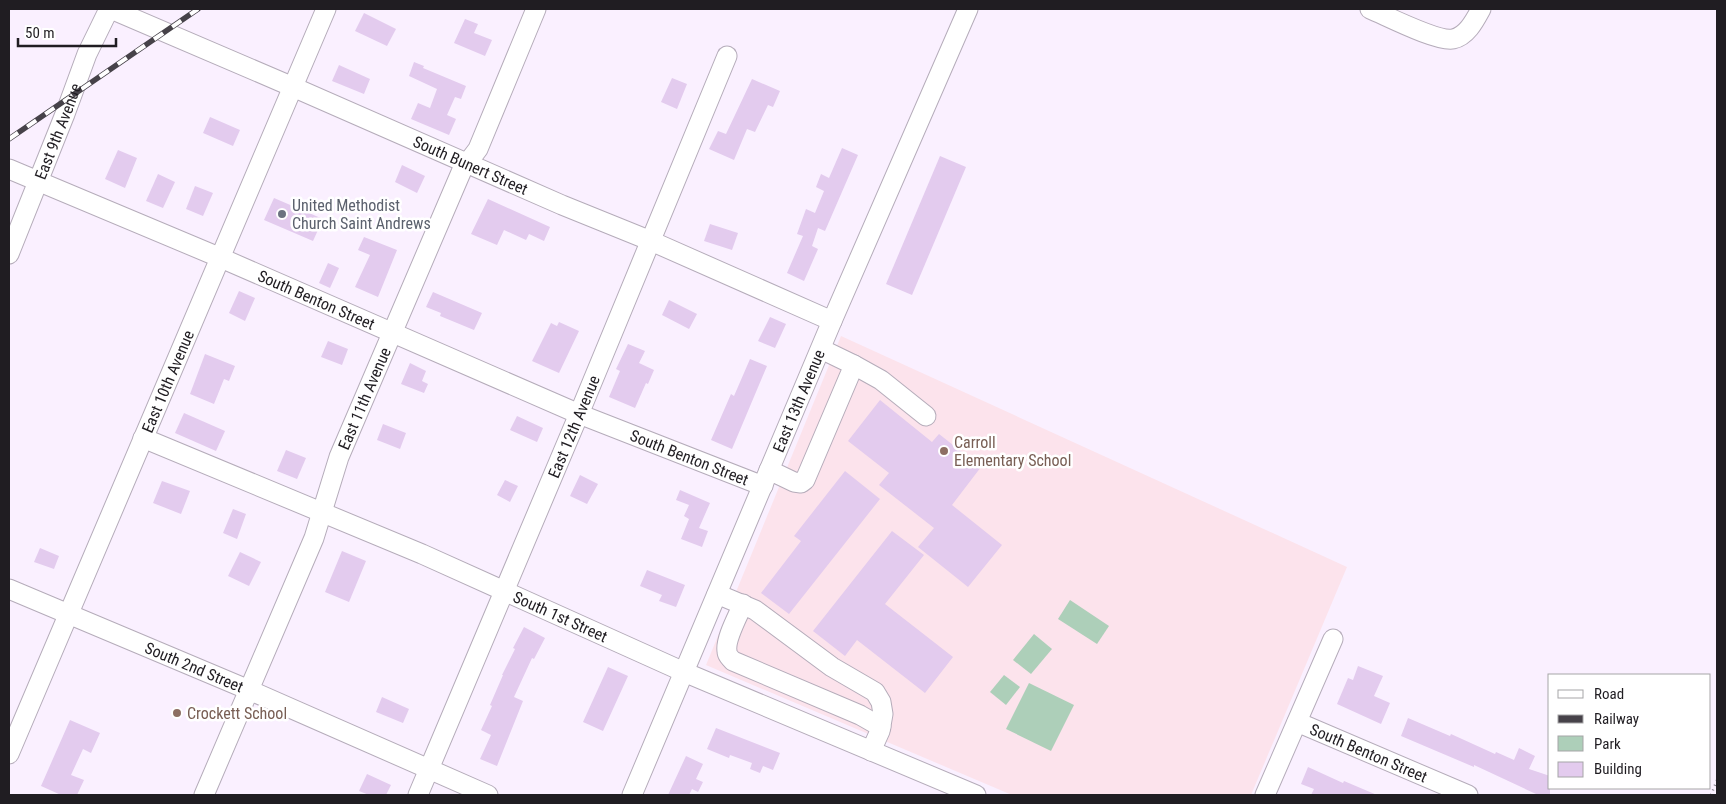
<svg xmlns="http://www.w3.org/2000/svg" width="1726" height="804" viewBox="0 0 1726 804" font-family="'Roboto Condensed',sans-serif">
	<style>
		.education { fill: #fce3ec }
		.green { fill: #adcfb9 }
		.building { fill: #e3cbee }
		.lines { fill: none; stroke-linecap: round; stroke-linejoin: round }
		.minor-casing { stroke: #b5acba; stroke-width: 21 }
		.path { stroke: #827c86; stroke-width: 2.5; stroke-dasharray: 1 4; stroke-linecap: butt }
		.minor { stroke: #fff; stroke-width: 19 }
		.rail-casing { stroke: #464249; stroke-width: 5.5 }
		.rail { stroke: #fff; stroke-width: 4; stroke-dasharray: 11; stroke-linecap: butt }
		.worship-dot { fill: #6b7280; stroke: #fff; stroke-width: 2 }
		.education-dot { fill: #8d6e63; stroke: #fff; stroke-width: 2 }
		.labels { text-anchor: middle; stroke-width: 5; stroke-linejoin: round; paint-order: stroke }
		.street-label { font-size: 16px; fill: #201d22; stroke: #fff }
		.worship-label { font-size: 16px; fill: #5b616d; stroke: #fff; text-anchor: start }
		.education-label { font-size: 16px; fill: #785e54; stroke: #fff; text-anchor: start }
	</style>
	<rect width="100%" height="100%" fill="#faf0ff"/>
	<polygon class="education" points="841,336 1347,567 1251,795 1012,795 706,665"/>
	<g class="green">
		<polygon points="1070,600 1109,626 1097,644 1058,619"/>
		<polygon points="1034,634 1052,649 1031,674 1013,660"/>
		<polygon points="1004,675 1020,687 1006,705 990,692"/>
		<polygon points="1029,683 1074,705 1051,751 1006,729"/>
	</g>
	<g class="building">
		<polygon points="364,13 396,29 387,46 355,31"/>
		<polygon points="465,19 478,24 474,33 492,40 485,56 454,43"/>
		<polygon points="414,62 424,66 423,68 466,86 461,99 455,97 447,115 456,119 449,135 411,119 418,103 430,108 437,89 409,76"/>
		<polygon points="339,65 370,79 364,94 332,81"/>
		<polygon points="672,78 687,84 677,109 661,102"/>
		<polygon points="752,79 780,91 773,107 768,105 755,132 747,129 734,160 709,149 718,131 726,134"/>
		<polygon points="210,117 240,130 233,146 203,133"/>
		<polygon points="842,148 858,155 825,231 818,228 812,246 818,249 804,281 787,273 803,236 797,234 806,209 815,213 824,191 816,187 821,174 829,178"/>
		<polygon points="118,150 137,158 125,188 105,179"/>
		<polygon points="940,156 966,167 912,295 886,284"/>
		<polygon points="402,165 425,176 417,193 395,182"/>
		<polygon points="158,174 175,182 163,208 146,201"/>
		<polygon points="195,186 213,193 203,216 186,209"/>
		<polygon points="274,198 323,219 313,241 264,220"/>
		<polygon points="488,199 550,227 544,241 529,234 526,240 504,230 497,245 471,234"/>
		<polygon points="710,224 738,233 732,250 704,241"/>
		<polygon points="364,237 397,250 378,297 355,287 370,255 358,250"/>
		<polygon points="328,263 339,268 330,288 319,283"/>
		<polygon points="239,291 255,298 245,321 229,313"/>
		<polygon points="433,292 482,313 474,330 440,316 441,313 426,307"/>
		<polygon points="669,300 697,314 689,329 662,315"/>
		<polygon points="770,317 786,324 775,348 758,341"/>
		<polygon points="559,322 579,331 559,373 532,361 551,323 557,326"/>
		<polygon points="328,341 348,349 342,365 321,357"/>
		<polygon points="628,344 645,351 639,363 654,370 648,384 646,383 635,408 609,397 620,371 616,369"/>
		<polygon points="205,354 235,366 229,381 224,379 214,404 190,394"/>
		<polygon points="750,359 767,366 732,449 711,440 731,394 734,396"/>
		<polygon points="410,363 426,371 422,381 428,384 424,393 401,384"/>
		<polygon points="880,400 932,442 939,434 981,467 952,505 1002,545 968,587 918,547 934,528 879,485 889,473 848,441"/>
		<polygon points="184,413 225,431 216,451 175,433"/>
		<polygon points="517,416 543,428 537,442 510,430"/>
		<polygon points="383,424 406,433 400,449 377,440"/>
		<polygon points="286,450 306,458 297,479 277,471"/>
		<polygon points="845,471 880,499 789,614 761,593 801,541 794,536"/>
		<polygon points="580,475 598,484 587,504 570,496"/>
		<polygon points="505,480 518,486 510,502 497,495"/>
		<polygon points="162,481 190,491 181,514 153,503"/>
		<polygon points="680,490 710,503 699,528 708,531 702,547 681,539 689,519 684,516 689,505 676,500"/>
		<polygon points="233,509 246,514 237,539 223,533"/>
		<polygon points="892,531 924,555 885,604 953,657 925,693 857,640 845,656 813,631"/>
		<polygon points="40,548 59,556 54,569 34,562"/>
		<polygon points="342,551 366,561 349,602 325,592"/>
		<polygon points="240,552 261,562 249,586 228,576"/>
		<polygon points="647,570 685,585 676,607 659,601 662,595 640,586"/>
		<polygon points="524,627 545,638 534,659 532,658 514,697 523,701 497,766 480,759 491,735 481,730 492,706 490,705 503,675 502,675 515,649 513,648"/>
		<polygon points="1358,666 1383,676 1374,696 1390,703 1381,724 1337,704 1348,678 1353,680"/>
		<polygon points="608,667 628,676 603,731 583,722"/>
		<polygon points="382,697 409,709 403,723 376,712"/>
		<polygon points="1408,718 1450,736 1451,734 1495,754 1496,752 1514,760 1519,748 1535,756 1529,769 1550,776 1550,795 1536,794 1474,765 1474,767 1401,736"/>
		<polygon points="70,720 100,733 91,753 83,749 71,775 84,780 77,795 61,795 41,786"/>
		<polygon points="716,728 780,753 773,770 763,766 760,773 750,769 752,763 730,755 729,758 707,749"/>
		<polygon points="686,756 703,764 696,779 703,782 698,792 692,789 689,795 668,795"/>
		<polygon points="1308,767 1343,783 1344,781 1377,795 1311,795 1314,789 1301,784"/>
		<polygon points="367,774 391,785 386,795 369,795 359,791"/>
	</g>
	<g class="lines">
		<g class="minor-casing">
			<g id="minor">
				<path id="s1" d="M111,9L293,87L562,205L651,241L832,321"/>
				<path d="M1370,9C1387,16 1437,42 1453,39C1467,36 1475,20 1481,9"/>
				<path id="s2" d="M9,169L221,258L579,414L763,486"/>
				<path id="s3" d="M9,254L65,114L87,54L109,9"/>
				<polyline points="854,365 881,380 926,416"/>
				<path id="s4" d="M143,438L422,554L684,672L976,795"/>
				<polyline points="769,470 794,482 801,483 805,480 854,365 821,349"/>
				<path id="s5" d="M9,589L249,690L488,795"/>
				<polyline points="717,594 755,610 832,667 875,692 881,702 883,714 880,731 871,751"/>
				<path d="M743,604C738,616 725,639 727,651C727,655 730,658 733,661L860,715L881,727"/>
				<path id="s6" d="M1297,722L1468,795"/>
				<path id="s7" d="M9,754L326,9"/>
				<path id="s8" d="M204,795L314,538L339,457L462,170L478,149L536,9"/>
				<path id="s9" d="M418,795L579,414L727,56"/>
				<path id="s10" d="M632,795L832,321L968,9"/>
				<polyline points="1265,795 1333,639"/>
			</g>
		</g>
		<polyline class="path" points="1711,795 1717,780"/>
		<use href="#minor" class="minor"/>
		<g class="rail-casing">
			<polyline id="rail" points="9,139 198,9"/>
		</g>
		<use href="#rail" class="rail"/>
	</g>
	<circle class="worship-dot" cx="282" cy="214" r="5"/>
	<g class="education-dot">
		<circle cx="944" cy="451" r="5"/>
		<circle cx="177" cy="713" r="5"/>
	</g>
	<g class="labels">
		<g class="street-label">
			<text dy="6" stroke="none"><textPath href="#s3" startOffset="132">East 9th Avenue</textPath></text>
			<text dy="6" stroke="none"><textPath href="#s1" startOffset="392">South Bunert Street</textPath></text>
			<text dy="6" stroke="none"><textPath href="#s2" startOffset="334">South Benton Street</textPath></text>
			<text dy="6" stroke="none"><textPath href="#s7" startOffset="405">East 10th Avenue</textPath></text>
			<text dy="6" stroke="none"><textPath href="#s8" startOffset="428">East 11th Avenue</textPath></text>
			<text dy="6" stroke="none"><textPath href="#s10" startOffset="428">East 13th Avenue</textPath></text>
			<text dy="6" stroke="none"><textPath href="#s9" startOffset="400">East 12th Avenue</textPath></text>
			<text dy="6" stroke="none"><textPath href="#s2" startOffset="739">South Benton Street</textPath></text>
			<text dy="6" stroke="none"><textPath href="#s4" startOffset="454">South 1st Street</textPath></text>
			<text dy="6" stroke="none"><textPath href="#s5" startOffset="201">South 2nd Street</textPath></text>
			<text dy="6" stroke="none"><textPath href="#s6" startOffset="78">South Benton Street</textPath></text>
		</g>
		<g class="worship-label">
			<text x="292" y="211">United Methodist<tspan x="292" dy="18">Church Saint Andrews</tspan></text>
		</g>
		<g class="education-label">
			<text x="954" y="448">Carroll<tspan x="954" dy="18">Elementary School</tspan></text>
			<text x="187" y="719">Crockett School</text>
		</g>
	</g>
	<rect width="1726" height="804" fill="none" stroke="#201d22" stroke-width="20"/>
	<rect x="1548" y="674" width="162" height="115" fill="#ffffff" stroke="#a6a5a7"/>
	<rect x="1558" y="690" width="25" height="8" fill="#ffffff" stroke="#a6a5a7"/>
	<text x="1594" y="699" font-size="15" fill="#201d22">Road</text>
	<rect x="1558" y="715" width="25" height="8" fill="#464249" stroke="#a6a5a7"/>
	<text x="1594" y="724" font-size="15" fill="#201d22">Railway</text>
	<rect x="1558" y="736" width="25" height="15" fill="#adcfb9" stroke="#a6a5a7"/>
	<text x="1594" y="749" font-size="15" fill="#201d22">Park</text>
	<rect x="1558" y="762" width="25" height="15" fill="#e3cbee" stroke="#a6a5a7"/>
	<text x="1594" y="774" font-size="15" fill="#201d22">Building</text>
	<path d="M18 38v8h98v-8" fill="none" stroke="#201d22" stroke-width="2.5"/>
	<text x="25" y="38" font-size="15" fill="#201d22" stroke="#ffffff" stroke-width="4" paint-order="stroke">50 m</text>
</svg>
